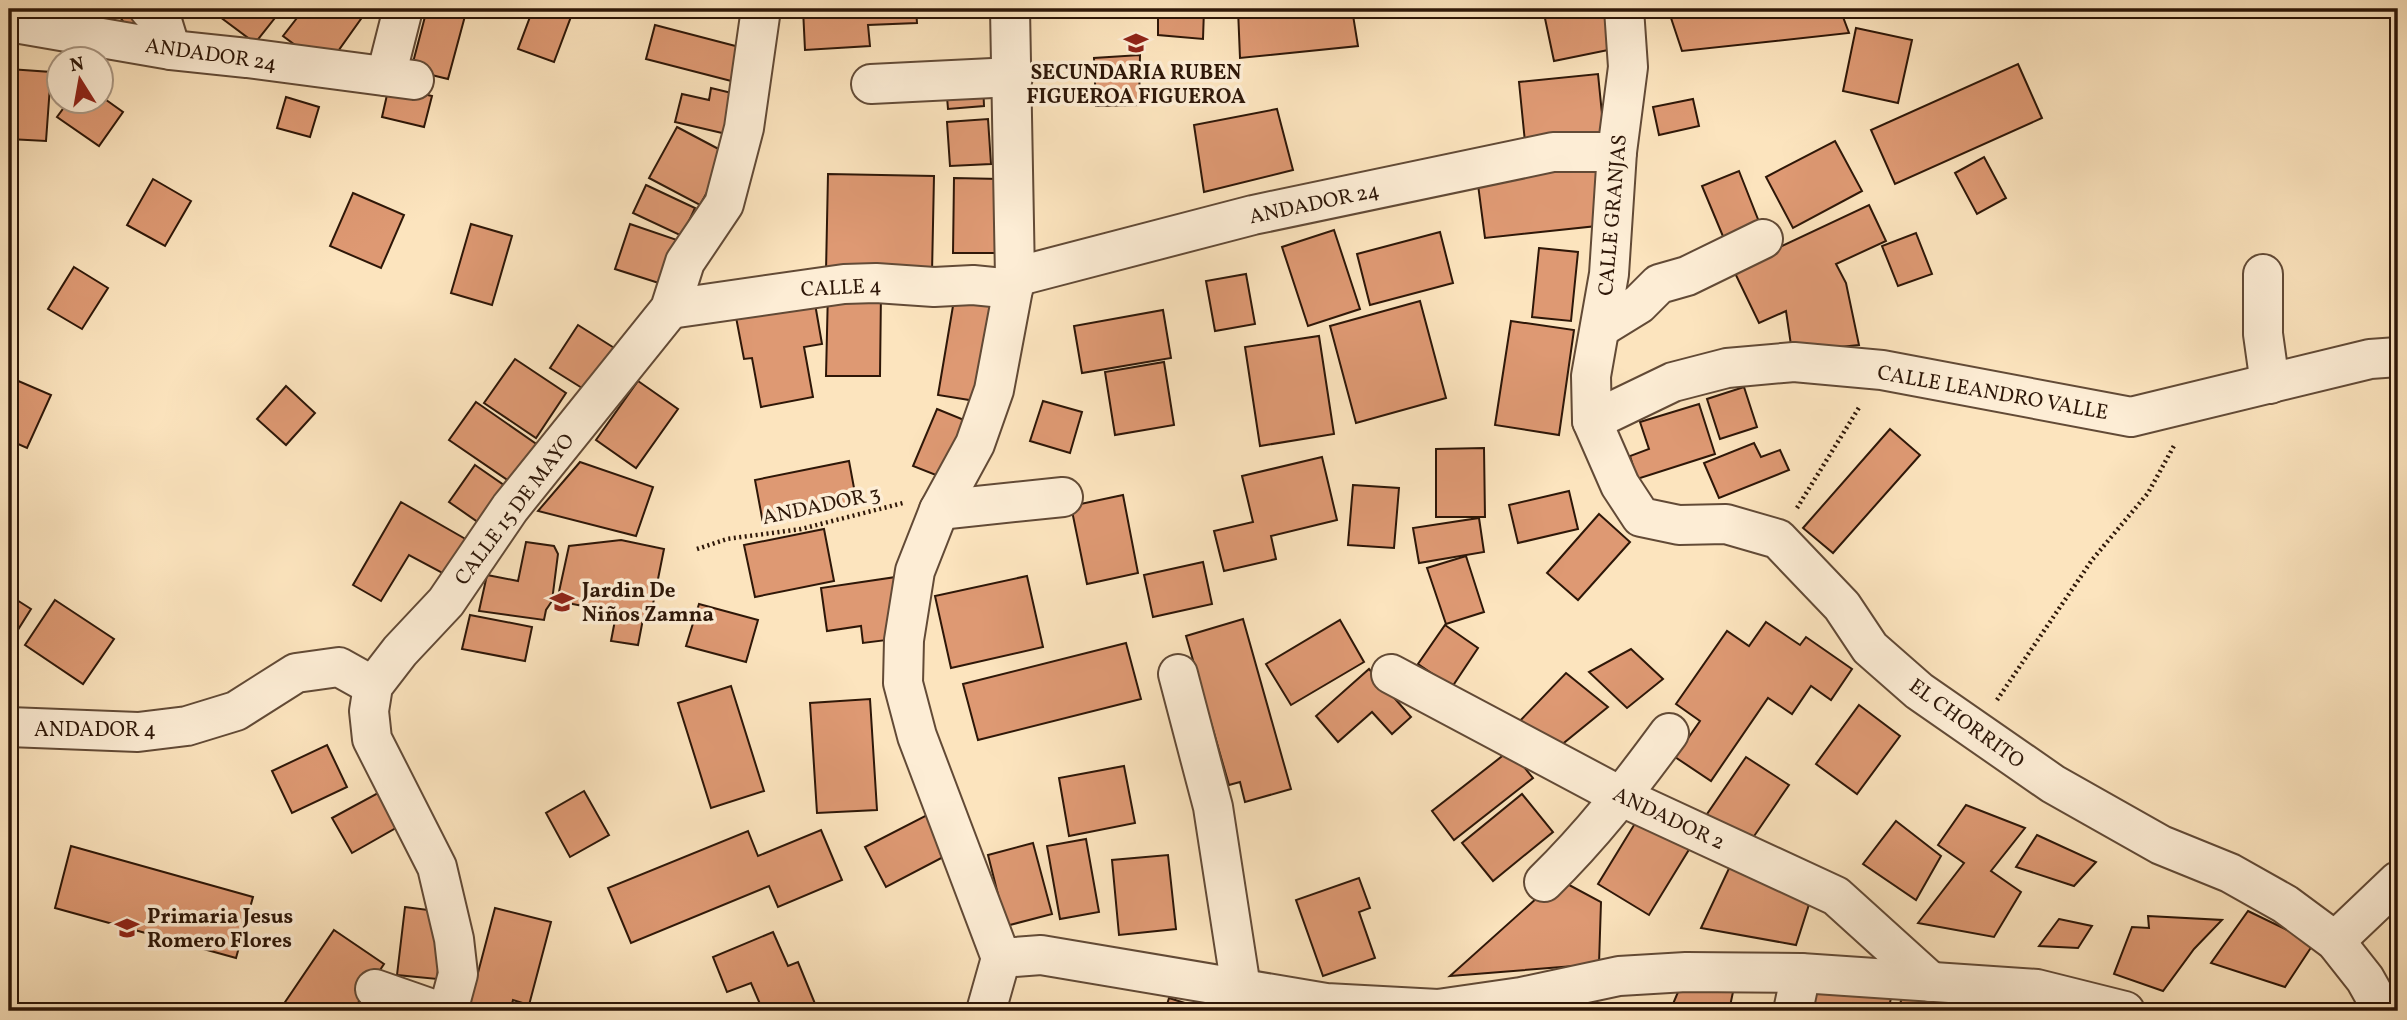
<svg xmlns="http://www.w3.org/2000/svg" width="2407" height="1020" viewBox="0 0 2407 1020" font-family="Vollkorn,serif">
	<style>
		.building { fill: #de9973; stroke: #2e1708; stroke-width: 2 }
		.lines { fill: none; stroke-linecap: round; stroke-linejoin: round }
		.minor-casing { stroke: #624a36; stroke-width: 42 }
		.path { stroke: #2e1708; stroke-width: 4.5; stroke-dasharray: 2 3.5; stroke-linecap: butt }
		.minor { stroke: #fdedd5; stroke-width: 38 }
		.labels { text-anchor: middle; stroke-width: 7; stroke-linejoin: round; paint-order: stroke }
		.street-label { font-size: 21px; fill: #2e1708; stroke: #fdedd5 }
		.poi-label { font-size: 21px; font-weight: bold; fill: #2e1708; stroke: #fdedd5; text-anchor: start }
	</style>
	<rect width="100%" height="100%" fill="#fce4be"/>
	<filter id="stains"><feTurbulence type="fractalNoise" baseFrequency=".00286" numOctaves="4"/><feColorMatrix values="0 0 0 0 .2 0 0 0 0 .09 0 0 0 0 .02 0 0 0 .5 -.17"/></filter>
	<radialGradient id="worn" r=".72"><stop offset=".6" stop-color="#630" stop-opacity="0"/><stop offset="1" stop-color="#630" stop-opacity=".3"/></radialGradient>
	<g class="building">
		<polygon points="114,9 136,9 143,18 128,28"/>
		<polygon points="213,9 282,9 255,43 212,11"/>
		<polygon points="304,9 368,9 326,68 283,36"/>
		<polygon points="427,9 439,9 465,16 448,79 411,70"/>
		<polygon points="533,9 557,9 572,14 554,62 518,49"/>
		<polygon points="803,9 916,9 917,23 868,25 870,46 805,50"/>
		<polygon points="950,9 1002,9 1002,10 950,12"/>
		<polygon points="1158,9 1204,9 1203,39 1158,35"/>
		<polygon points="1238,9 1352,9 1358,46 1240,58"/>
		<polygon points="1543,9 1610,9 1618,48 1554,61"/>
		<polygon points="1668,9 1840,9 1849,33 1682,51"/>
		<polygon points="655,25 747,49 739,83 646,59"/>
		<polygon points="1856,28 1912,40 1898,103 1843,91"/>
		<polygon points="1140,55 1139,105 1096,106 1094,58"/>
		<polygon points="2018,64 2042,118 1895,184 1871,130"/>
		<polygon points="9,69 51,72 46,141 9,139"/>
		<polygon points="1598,74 1604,134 1525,142 1519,82"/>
		<polygon points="983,82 984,106 948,109 946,85"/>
		<polygon points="389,86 432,96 424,127 382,117"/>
		<polygon points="711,88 744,96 735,136 675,122 682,94 709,100"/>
		<polygon points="102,97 123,112 99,146 57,117 68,102 102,102"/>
		<polygon points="286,97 319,107 310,137 277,128"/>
		<polygon points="1693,99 1699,126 1659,135 1653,107"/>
		<polygon points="1277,109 1293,170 1204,192 1194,125"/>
		<polygon points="988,119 991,164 950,166 947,122"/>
		<polygon points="677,127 728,154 700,205 649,178"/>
		<polygon points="1835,141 1862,191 1793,228 1766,177"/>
		<polygon points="1984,157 2006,198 1977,214 1955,173"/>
		<polygon points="1599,163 1606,225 1485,238 1477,177"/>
		<polygon points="1739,171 1763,232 1727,246 1702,186"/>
		<polygon points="828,174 934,176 932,273 826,271"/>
		<polygon points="954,178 1000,179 999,253 953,253"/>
		<polygon points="153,179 191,201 165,246 127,225"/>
		<polygon points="646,185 695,208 682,236 633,213"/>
		<polygon points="353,193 404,215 381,268 330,246"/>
		<polygon points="1869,205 1886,241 1836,264 1846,283 1859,345 1792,352 1786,311 1759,323 1733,269"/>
		<polygon points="471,224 512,236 492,305 451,293"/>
		<polygon points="630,224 680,241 665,285 615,269"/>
		<polygon points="1334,230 1360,309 1308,326 1282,247"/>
		<polygon points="1440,232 1453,283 1370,305 1357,254"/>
		<polygon points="1916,233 1932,274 1898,286 1882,246"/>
		<polygon points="1539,248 1578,252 1571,321 1532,317"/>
		<polygon points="74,267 108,288 82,329 48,309"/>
		<polygon points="1246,274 1255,324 1215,331 1206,281"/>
		<polygon points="828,290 881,291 880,376 826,376"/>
		<polygon points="814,298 822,344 804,347 813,397 761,407 752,358 744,359 735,312"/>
		<polygon points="954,300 1004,308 988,403 938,395"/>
		<polygon points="1420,301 1446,398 1356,423 1330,326"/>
		<polygon points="1163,310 1171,358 1082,373 1074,326"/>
		<polygon points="1511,321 1574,330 1559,435 1495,425"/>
		<polygon points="578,325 619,351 590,393 550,368"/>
		<polygon points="1319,336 1334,434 1260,446 1245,347"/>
		<polygon points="515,359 566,393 536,438 484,403"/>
		<polygon points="1164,362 1174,425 1115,435 1105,372"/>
		<polygon points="9,377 51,395 27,448 9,440"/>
		<polygon points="638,381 678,409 636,468 596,440"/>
		<polygon points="286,386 315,413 286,445 257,419"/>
		<polygon points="1744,387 1757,427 1720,439 1707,399"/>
		<polygon points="1043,401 1082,412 1070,453 1030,441"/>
		<polygon points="476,402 545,450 519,488 449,440"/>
		<polygon points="1699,404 1715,454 1637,479 1630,456 1649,449 1640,422"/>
		<polygon points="937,409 974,424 951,481 913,466"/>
		<polygon points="1890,429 1920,455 1833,553 1803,528"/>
		<polygon points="1754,443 1761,457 1780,450 1789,470 1719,498 1704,463"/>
		<polygon points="1484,448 1485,517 1436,517 1436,449"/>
		<polygon points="1322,457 1337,520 1271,536 1276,559 1224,571 1214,531 1253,522 1242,476"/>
		<polygon points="849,461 857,504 763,523 755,480"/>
		<polygon points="580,462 653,487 636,536 538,511"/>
		<polygon points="475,465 511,490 485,527 449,502"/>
		<polygon points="1353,485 1399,488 1394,548 1348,545"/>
		<polygon points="1569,491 1578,529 1518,543 1509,505"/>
		<polygon points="1123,495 1138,573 1087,584 1071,506"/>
		<polygon points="401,502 469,541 448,576 409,555 381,601 353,585"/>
		<polygon points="1599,514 1630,542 1578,600 1547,573"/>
		<polygon points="1479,518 1484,552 1419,563 1413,528"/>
		<polygon points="824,529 834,581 755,597 744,545"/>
		<polygon points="621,540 664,549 650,619 557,601 569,546"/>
		<polygon points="526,542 554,546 558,554 552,601 546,610 544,620 479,611 487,575 518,581"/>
		<polygon points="1466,556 1484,612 1446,624 1427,568"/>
		<polygon points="1203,562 1212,604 1153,617 1144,575"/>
		<polygon points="1027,576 1043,647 951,668 935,596"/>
		<polygon points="896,577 903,638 863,643 861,626 827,631 821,588"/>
		<polygon points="9,595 31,609 9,644"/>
		<polygon points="55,600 114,639 83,684 25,645"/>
		<polygon points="699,604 758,620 746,662 686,646"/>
		<polygon points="470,615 532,627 525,661 462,649"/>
		<polygon points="616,615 643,619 638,645 611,641"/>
		<polygon points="1243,619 1291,789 1245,802 1240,782 1229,785 1186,636"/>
		<polygon points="1340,620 1364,662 1291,705 1266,664"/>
		<polygon points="1766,622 1800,645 1806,637 1852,669 1831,700 1811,686 1792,714 1768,698 1711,781 1675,757 1700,721 1676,704 1727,631 1749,646"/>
		<polygon points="1445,625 1478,648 1452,687 1418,664"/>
		<polygon points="1126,643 1141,699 978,740 963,684"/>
		<polygon points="1631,649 1663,679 1627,708 1589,672"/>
		<polygon points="1369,669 1411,717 1392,734 1372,712 1338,742 1316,716"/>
		<polygon points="1566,673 1608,707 1560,746 1515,726"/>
		<polygon points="731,686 764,791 711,808 678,703"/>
		<polygon points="870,699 877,810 817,813 810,703"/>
		<polygon points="1859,705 1900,736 1857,794 1816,764"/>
		<polygon points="327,745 347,787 292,813 272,771"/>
		<polygon points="1510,750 1533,778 1454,840 1432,811"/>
		<polygon points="1746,757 1789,785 1748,845 1705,817"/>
		<polygon points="1124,766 1135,823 1069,836 1059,778"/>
		<polygon points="389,787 408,821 352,853 332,818"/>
		<polygon points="584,791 609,835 570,857 546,813"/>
		<polygon points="1522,794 1553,832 1493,881 1462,843"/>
		<polygon points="1966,805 2025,828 1991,871 2021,892 1994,937 1918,923 1964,863 1938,845"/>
		<polygon points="1642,812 1693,843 1649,915 1598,884"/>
		<polygon points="929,814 949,854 886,887 865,847"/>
		<polygon points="1896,821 1941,856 1916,900 1863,864"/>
		<polygon points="821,830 842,880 778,907 769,886 631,943 608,888 748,831 758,856"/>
		<polygon points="2037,835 2096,862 2074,886 2016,867"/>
		<polygon points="1086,839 1099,912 1060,919 1047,846"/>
		<polygon points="1033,843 1052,914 1006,926 988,855"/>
		<polygon points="71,846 253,897 236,958 55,908"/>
		<polygon points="1168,855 1176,929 1119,935 1112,860"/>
		<polygon points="1732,862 1813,892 1796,945 1701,928"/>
		<polygon points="1359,878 1370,908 1359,912 1375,958 1323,976 1296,900"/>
		<polygon points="1558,879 1601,902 1599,964 1450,976"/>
		<polygon points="405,907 444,912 437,979 397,975"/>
		<polygon points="495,908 551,922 529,1005 513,1000 510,1011 487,1011 469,1007"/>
		<polygon points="2248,911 2314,943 2285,987 2211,963"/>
		<polygon points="2148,916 2222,920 2194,949 2163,991 2114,974 2132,927 2149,928"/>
		<polygon points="2059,919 2092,926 2078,948 2039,946"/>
		<polygon points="334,930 384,964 356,1006 363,1011 279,1011"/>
		<polygon points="773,932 788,966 798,962 818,1011 763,1011 751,983 727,992 713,957"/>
		<polygon points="1805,988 1892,994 1888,1011 1799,1011"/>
		<polygon points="1678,992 1733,992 1729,1011 1670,1011"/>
		<polygon points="1903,996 1940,1000 1938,1011 1897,1011"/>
		<polygon points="1169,998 1210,1011 1165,1011"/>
	</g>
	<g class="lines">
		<g class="minor-casing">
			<g id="minor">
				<polyline points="149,9 163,24 171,50"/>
				<polyline points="1624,9 1628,67 1617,152 1609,274 1591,376 1592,421 1620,485 1641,517 1679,525 1726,524 1778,539 1842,606 1870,648 1919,691 2053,784 2161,845 2230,873 2285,904 2335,941 2365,979 2383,1011"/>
				<polyline points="9,22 171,50 247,58 414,80"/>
				<polyline points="386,76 403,9"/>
				<polyline points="871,84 1013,77"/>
				<polyline points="2263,274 2263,334 2270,384"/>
				<polyline points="1015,277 1253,215 1553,152 1617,152"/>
				<polyline points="670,309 844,284 876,283 934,287 973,285 1013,289"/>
				<polyline points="1600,328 1639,304 1659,284 1687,276 1763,239"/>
				<polyline points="1592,421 1673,382 1727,368 1794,362 1882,370 2131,417 2370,359 2398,357"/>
				<polyline points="939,510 1063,497"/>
				<polyline points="1178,674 1213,807 1241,988"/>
				<polyline points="1391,674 1622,797 1836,896 1931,982"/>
				<polyline points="9,727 138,732 187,726 236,711 296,673 339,667 373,686"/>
				<path d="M1544,882C1592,835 1630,786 1669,733"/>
				<polyline points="2335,941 2398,881"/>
				<polyline points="1001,958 1041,955 1326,1003 1438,1009 1521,997 1619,976 1686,972 1801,973 2037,989 2125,1011"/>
				<polyline points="1001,958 917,736 903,683 904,640 915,571 939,510 975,444 994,390 1013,289 1015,277 1010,9"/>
				<polyline points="375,989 438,1011"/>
				<polyline points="448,1011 458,974 454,939 437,867 372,739 369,711 373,686 400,651 446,602 510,508 670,309 685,262 724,204 744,128 761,9"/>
				<polyline points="986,1011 1001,958"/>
				<polyline points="1793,1011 1801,973"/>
			</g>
		</g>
		<g class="path">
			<polyline points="1797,508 1860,406"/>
			<polyline points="697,549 727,539 801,529 903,503"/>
			<polyline points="1997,700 2092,560 2148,493 2175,444"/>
			<polyline points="845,1011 867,1007"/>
		</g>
		<use href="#minor" class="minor"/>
	</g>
	<defs>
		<g id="school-bare" transform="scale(1.89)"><path d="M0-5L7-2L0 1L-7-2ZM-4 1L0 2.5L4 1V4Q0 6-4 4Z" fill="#8f2418" stroke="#fdedd5" stroke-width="2.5" paint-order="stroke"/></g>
	</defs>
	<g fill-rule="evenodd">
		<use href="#school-bare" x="1136" y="43"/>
		<use href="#school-bare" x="562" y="602"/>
		<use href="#school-bare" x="127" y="928"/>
	</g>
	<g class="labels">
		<g class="street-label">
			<text transform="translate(211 54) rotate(8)" y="7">ANDADOR 24</text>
			<text transform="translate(1314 203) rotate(-12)" y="7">ANDADOR 24</text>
			<text transform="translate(1612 215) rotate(-85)" y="7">CALLE GRANJAS</text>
			<text transform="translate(841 287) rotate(-3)" y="7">CALLE 4</text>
			<text transform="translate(1993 392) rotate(10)" y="7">CALLE LEANDRO VALLE</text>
			<text transform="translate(821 505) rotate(-12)" y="7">ANDADOR 3</text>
			<text transform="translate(514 509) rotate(-53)" y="7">CALLE 15 DE MAYO</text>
			<text transform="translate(1967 723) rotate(36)" y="7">EL CHORRITO</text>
			<text x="95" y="736">ANDADOR 4</text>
			<text transform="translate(1669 818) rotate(25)" y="7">ANDADOR 2</text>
		</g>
		<g class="poi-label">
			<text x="1136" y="79" text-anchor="middle">SECUNDARIA RUBEN<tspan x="1136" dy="24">FIGUEROA FIGUEROA</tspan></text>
			<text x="582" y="597">Jardin De<tspan x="582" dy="24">Niños Zamna</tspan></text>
			<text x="147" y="923">Primaria Jesus<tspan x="147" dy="24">Romero Flores</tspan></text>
		</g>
	</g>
	<rect width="2407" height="1020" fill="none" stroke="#fce4be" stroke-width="35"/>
	<rect x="10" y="10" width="2386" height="999" fill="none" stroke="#2e1708" stroke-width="3.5"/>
	<rect x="18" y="18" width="2372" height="985" fill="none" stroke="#2e1708" stroke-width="2"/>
	<g transform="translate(80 80) rotate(349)"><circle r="33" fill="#fdedd5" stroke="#aa9783" stroke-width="2"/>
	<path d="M0-5L12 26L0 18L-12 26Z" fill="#8f2418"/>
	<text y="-10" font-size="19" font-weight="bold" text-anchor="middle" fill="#2e1708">N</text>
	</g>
	<rect width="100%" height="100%" filter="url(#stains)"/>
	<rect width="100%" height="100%" fill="url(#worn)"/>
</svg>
